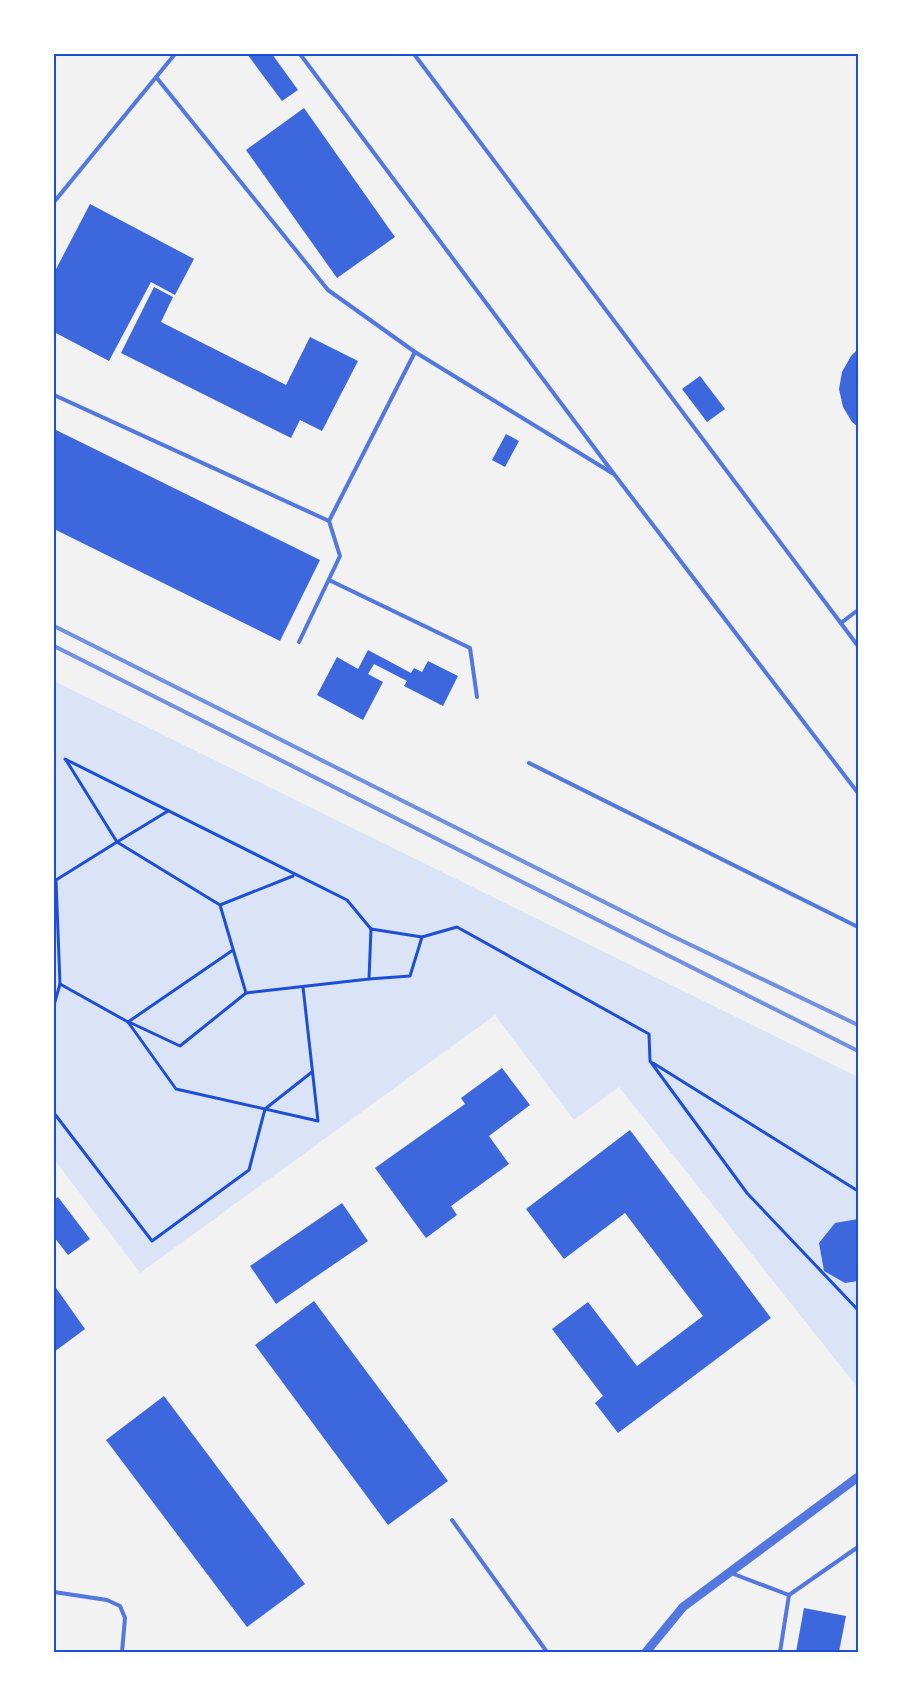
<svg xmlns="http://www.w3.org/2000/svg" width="912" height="1706" viewBox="0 0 912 1706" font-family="'DejaVu Sans',sans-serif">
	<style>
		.green { fill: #dbe4f7 }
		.building { fill: #3d67dc }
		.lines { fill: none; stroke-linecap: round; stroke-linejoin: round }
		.path { stroke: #1d4ed8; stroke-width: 3 }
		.service { stroke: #5277de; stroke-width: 4 }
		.tertiary { stroke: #5277de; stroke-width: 9 }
		.rail { stroke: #7290e2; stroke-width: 4 }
		.neatline { fill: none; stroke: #1d4ed8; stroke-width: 2 }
	</style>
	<rect width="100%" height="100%" fill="#f2f2f2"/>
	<polygon class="green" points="54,681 858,1077 858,1388 619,1087 574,1120 495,1015 140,1273 54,1159"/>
	<g class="building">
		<polygon points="247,54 272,54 298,90 282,101"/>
		<polygon points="304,108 395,237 337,278 246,150"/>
		<polygon points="90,204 194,259 175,295 151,282 109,361 54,332 54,273"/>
		<polygon points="154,287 173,297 161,322 286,385 310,337 358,361 322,431 300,420 291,438 121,353"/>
		<polygon points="858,349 858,427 852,422 843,407 839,389 842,372 851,356"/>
		<polygon points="700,376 725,409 707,422 682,389"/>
		<polygon points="54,429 320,560 280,641 54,529"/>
		<polygon points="506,434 519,441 505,467 492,460"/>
		<polygon points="368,650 411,673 414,668 422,672 428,661 458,676 443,706 404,686 407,681 374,664 368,674 383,682 363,720 317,695 337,657 358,669"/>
		<polygon points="502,1068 530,1105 489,1136 509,1164 451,1206 457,1215 426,1238 375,1168 465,1104 461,1098"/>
		<polygon points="630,1130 771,1318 618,1433 595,1403 603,1396 552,1329 588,1302 637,1366 703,1316 625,1213 564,1259 526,1209"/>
		<polygon points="58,1197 90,1239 68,1255 54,1237 54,1200"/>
		<polygon points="342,1203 368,1241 276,1304 250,1266"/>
		<polygon points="858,1219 858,1281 845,1283 824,1271 819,1243 835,1223"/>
		<polygon points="54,1285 85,1329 54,1352"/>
		<polygon points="314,1301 448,1481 388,1525 255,1345"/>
		<polygon points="164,1396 305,1584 247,1627 106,1440"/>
		<polygon points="804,1608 846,1616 839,1652 796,1652"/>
	</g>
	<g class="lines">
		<g class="path">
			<polyline points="65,759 347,900 371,929"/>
			<polyline points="66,760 117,842 168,811"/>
			<polyline points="220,905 293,876"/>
			<polyline points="233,950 128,1022 60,984 56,880 117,842 220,905 246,993 369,979 371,929 422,937 457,927 649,1034 650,1061 747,1193 858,1310"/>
			<polyline points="369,979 410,976 422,937"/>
			<polyline points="54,1005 60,984"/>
			<polyline points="128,1022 176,1089 318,1121 303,987"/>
			<polyline points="129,1022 180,1046 246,993"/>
			<polyline points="653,1063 858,1191"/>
			<polyline points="54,1113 152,1241 249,1170 265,1109 312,1072"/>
		</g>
		<g class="service">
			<polyline points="300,54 614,474 858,793"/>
			<polyline points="414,54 858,646"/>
			<polyline points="156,77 328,290 415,352"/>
			<polyline points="54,202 175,54"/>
			<polyline points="54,395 329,521 415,352 612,473"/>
			<polyline points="329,580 470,648 477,697"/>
			<polyline points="841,623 858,610"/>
			<polyline points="299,642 340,556 329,521"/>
			<polyline points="529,763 858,927"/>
			<polyline points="452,1520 547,1652"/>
			<polyline points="731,1573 789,1595 858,1547"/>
			<polyline points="54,1592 107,1600 120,1606 125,1618 122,1652"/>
			<polyline points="780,1652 789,1595"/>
		</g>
		<polyline class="tertiary" points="646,1652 683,1607 858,1477"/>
		<g class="rail">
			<polyline points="54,626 670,935 858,1025"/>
			<polyline points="54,646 858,1051"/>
		</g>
	</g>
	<rect width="912" height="1706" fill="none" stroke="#ffffff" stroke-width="110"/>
	<rect x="55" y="55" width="802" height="1596" class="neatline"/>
</svg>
